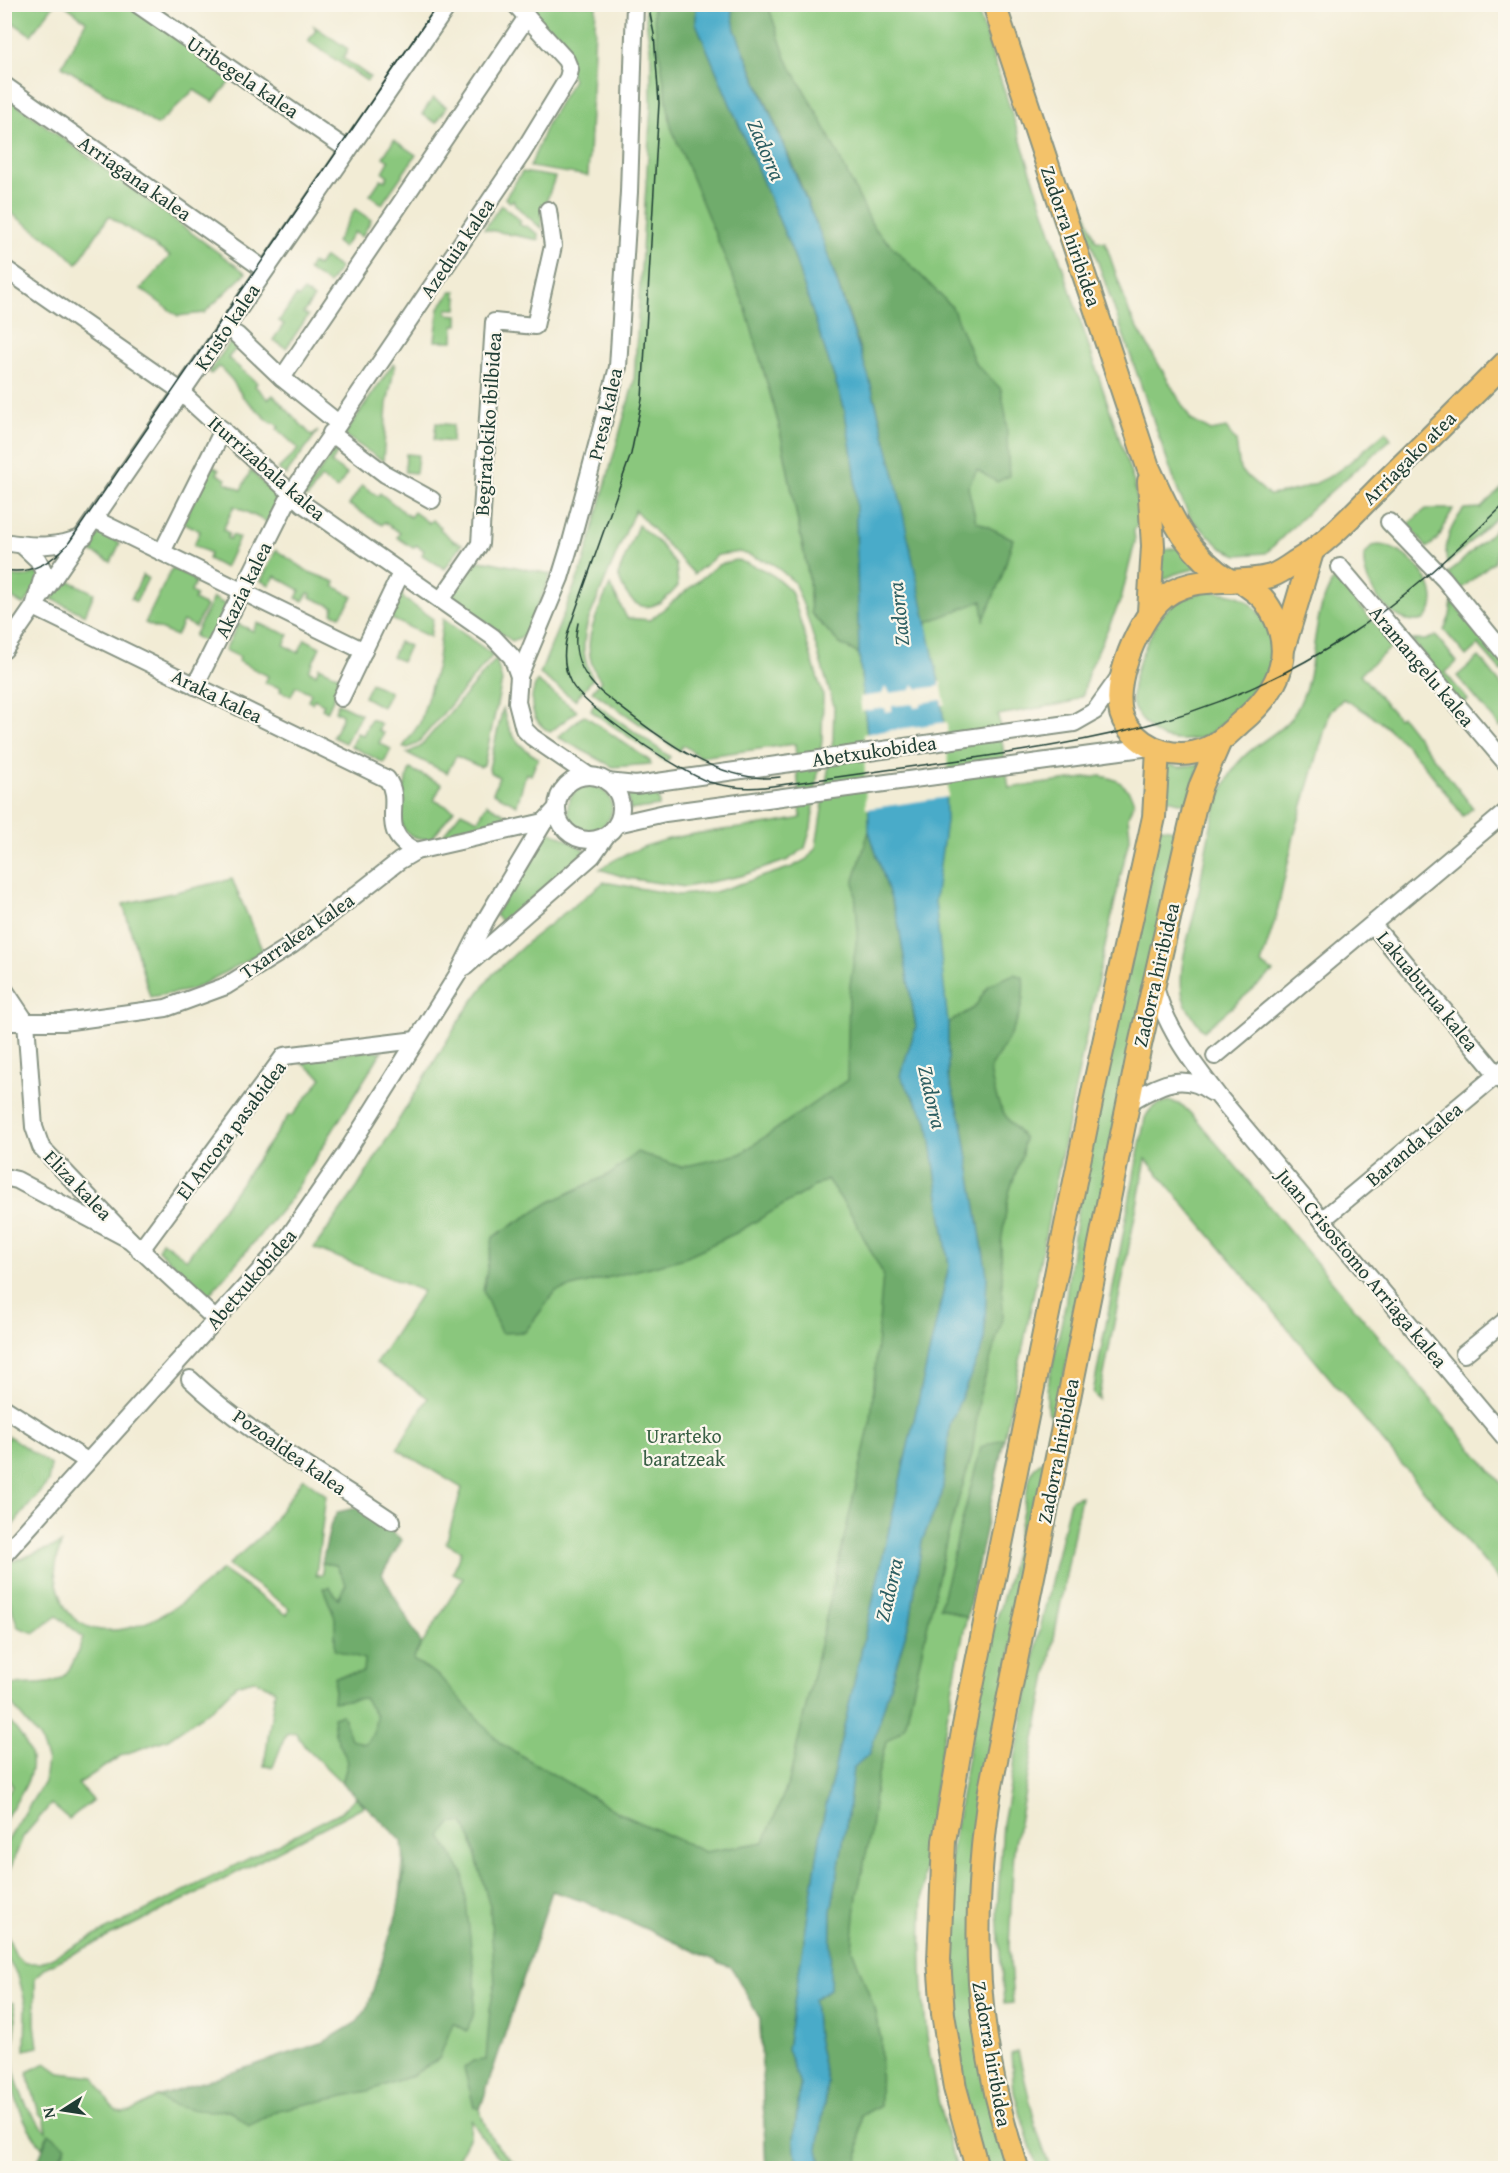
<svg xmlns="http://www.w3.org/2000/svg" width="1510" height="2173" viewBox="0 0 1510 2173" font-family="'Gentium Book Plus',serif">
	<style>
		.green { fill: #8ac77d; stroke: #548258; stroke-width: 1.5 }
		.forest { fill: #6fac6c; stroke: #477450; stroke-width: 1.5 }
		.water { fill: #4aabc9; stroke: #34747e; stroke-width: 1.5 }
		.pier { fill: #f2ecd5 }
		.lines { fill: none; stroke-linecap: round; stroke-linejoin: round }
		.minor-casing { stroke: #889484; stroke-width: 20 }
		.major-casing { stroke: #889484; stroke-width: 26 }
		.minor { stroke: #fff; stroke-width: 16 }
		.major { stroke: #f3c26a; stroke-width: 22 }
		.tram { stroke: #1f3d34; stroke-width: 1.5 }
		.labels { text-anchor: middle; stroke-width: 4.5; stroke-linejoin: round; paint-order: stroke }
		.street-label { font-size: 20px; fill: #1f3d34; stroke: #fbf7ec }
		.park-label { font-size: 20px; fill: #3a6046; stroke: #fbf7ec }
		.water-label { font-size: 21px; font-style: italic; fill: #2c5e61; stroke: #fbf7ec }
	</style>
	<rect width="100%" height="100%" fill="#fbf7ec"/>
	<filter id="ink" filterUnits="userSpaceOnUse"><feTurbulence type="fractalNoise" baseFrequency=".0167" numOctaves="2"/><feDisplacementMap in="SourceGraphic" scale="12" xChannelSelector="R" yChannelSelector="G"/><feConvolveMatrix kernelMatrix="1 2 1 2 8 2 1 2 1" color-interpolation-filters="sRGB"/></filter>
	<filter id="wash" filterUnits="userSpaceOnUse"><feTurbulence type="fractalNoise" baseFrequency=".008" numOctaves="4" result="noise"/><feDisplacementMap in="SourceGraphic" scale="24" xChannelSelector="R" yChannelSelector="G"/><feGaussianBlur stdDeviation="1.35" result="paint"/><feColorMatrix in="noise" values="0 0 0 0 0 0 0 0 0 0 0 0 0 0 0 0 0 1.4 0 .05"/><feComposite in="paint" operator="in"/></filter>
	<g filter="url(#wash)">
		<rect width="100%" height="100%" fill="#f2ecd5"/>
		<g class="green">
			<polygon points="129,4 237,73 213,102 194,90 157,125 62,66 86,21 65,5"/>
			<polygon points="4,5 5,4 54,5 31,35 5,17"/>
			<polygon points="525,5 596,5 588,176 530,167 548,122 573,80 558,39"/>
			<path d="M644,5H652L658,35L746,309L779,425L809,579L811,613L840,644L859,654L867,734L939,682L916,585L731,5H976L1134,483L1141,520L1134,530L1135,542L1121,599L1088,673L1083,695L1068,703L998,715L1009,788L1100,776C1119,779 1126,784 1134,801L1128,817L1130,835C1087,1021 1051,1209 1013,1396C994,1488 974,1579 956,1670C922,1846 899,1994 957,2168H766L760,2019L732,1968L589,1903L552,1891L480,2109C486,2134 500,2154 522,2168C500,2168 482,2136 471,2120L470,2136L453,2168H114L75,2153L85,2164L102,2168H54L65,2149L47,2136L42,2147C24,2126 9,2089 10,2061C11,2044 15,2026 10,2010L5,2006V2001L13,2003C20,2022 12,2040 13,2059C15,2088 27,2111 46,2131L45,2118L39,2113L27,2072L46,2063L60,2073L95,2077C115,2117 118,2121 157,2097L168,2104L362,2046L398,1916L405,1842L393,1823L343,1780L342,1783L305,1747L295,1732L286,1734L273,1767L264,1766L275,1690L254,1680L236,1685L214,1707L168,1739L122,1755L78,1784L93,1800L69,1819L51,1804L23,1837L9,1872L5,1930L16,1956L25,1963H41L341,1812L356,1797L364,1806L198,1893L48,1966L35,1978V2024L38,2047L25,2050L26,2006L19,1978L5,1955V1845L44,1782L47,1759L40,1739L5,1696V1685C56,1682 65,1692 83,1637L57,1616L34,1633L18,1627C12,1611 5,1586 5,1569L11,1562L61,1544C53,1572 53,1575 63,1602C69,1618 84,1628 101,1630C147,1634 189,1599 222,1570L287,1615L289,1608L228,1565L266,1531L303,1478L326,1495L316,1575L323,1574L322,1563L336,1565L413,1659L463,1578L453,1573L461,1551L446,1543L462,1488L397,1449L428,1398L376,1363L423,1291L314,1248L357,1188L464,1013L492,975L531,939L604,882L678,895L715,892L792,867L807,859L816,847L833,739L834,706L805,610L794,582L773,564L740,552L718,555L694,574L635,510L588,621C582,643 582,659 593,679L575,700L540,674L584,562L634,381L651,105V57Z"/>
			<polygon points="314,26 348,49 343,58 370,77 367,81 308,41 316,30"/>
			<polygon points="4,95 246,273 204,313 178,316 141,289 170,256 109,216 77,264 62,249 5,209"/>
			<polygon points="433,98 447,107 436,123 422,114"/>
			<polygon points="394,140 416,155 382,204 370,195 381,179 385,181 388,176 383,172 389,161 383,157"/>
			<polygon points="522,172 555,177 542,214 542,229 516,206 513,200 510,202 505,198"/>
			<polygon points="501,205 521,221 519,224 524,227 526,226 538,234 539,240 484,229"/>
			<path d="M1084,206L1096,241L1105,242L1130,315L1191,420L1211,431L1226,428L1236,441L1240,470L1269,495C1326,489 1345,466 1386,431L1391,439L1313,507L1266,553L1238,555L1222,548L1191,519L1179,494L1079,208Z"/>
			<polygon points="355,209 371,220 362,237 354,232 343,248 336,242"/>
			<polygon points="324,257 340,268 329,284 308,270 312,263 318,266"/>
			<polygon points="304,291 314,298 303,313 308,316 286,348 273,340 284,324 279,321 296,296 298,298"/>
			<polygon points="451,292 456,292 456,298 458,298 457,309 447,309 447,314 458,315 458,325 454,325 453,341 435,341 439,308"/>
			<polygon points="233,338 240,344 228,358 257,383 255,386 268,399 273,395 312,436 318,431 286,475 278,469 299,449 277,429 279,427 273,422 271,423 243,397 232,380 219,366 211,374 209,372"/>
			<polygon points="393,364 395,365 387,404 383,461 344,435"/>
			<polygon points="436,423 453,425 452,442 434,440"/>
			<polygon points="338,444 341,447 331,463 347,474 337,489 321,478 307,498 303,496"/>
			<polygon points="406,454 418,455 416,473 405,472"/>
			<polygon points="211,465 219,470 217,474 226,479 225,482 241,490 251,470 278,500 269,523 234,506 223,530 229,533 227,538 230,539 232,535 239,538 225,568 208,559 210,553 194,545 200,531 183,522"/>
			<path d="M1505,484V509L1447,564C1443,541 1451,526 1464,509L1481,508Z"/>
			<polygon points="362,485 378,496 380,493 410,517 414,512 429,523 432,520 441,527 440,529 454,541 462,544 445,569 422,555 424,550 416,545 413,548 397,537 400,533 384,522 382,525 349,505"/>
			<polygon points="1426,509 1453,509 1438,539 1427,548 1408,524"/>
			<path d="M1505,520C1505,535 1496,546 1494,561L1461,589L1448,574Z"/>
			<path d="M638,525L660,544L676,565L678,586C653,616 631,614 618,575Z"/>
			<polygon points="103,527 117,534 114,540 120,543 111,562 88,550"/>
			<path d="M1379,545C1408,547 1452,594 1424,620C1392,629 1361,584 1364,556L1372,546Z"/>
			<polygon points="1181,547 1198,568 1175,574 1158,582 1161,551"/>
			<polygon points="276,550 309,572 335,582 334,586 353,597 340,616 332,613 334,607 310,597 311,594 308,593 303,601 296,598 300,590 275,576 270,585 261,581"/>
			<path d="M736,560C760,567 774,573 791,591L823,695L822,740L811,828L805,848L788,860L741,876L685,887L627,878L600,869C664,825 730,835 801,818L795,744L700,757L683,745L679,751L592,691L601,681C576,649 596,616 610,585L627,618L650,620L718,565Z"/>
			<polygon points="486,561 551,574 526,635 512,641 453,599 452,595 471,562"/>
			<polygon points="172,568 196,580 191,592 196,595 194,600 206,606 195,627 183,621 176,636 145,623"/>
			<polygon points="40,572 35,590 24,605 13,599 5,576 23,577"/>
			<polygon points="143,575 148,578 136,602 131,599"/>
			<path d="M1335,577L1393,646L1360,674L1398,718L1401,716L1473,808L1463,816C1429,769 1397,725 1343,699L1330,712L1294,836L1276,917L1261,964L1273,972L1204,1031C1195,1020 1184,1007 1182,992C1178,964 1190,933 1196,906C1206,860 1208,802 1238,763C1254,742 1282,734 1296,711C1321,666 1306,624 1335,577Z"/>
			<polygon points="67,580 94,593 85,615 52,599"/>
			<polygon points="401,590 403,598 433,619 430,637 385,616"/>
			<path d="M1204,591C1216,592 1230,592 1240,597C1267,609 1279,651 1267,677C1262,687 1219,728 1209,734C1194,743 1160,743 1149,728C1144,722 1135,713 1133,706C1127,684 1151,624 1168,609C1179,600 1191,595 1204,591Z"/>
			<polygon points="213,598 228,606 209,644 194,636"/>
			<polygon points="1452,601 1505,666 1501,671 1478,645 1466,656 1444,630 1450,616"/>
			<polygon points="443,619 493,655 417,744 408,748 403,747 420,723 437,666"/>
			<polygon points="257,623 289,635 284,645 298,653 305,639 320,647 309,671 316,674 319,667 343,678 327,712 322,709 324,704 314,699 312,703 308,701 311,693 296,686 291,696 280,691 281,688 265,683 268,676 238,661 240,657 225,650 238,624 253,631"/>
			<polygon points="1436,636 1457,662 1445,673 1468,700 1462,705 1412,640 1425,640"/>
			<polygon points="399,642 409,646 402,661 392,657"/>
			<polygon points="1479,657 1505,689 1505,723 1500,727 1457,676"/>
			<polygon points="496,659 502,681 484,765 480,767 456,756 447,773 407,753 420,747"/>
			<path d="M537,681L577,711L550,732C530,721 528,700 537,681Z"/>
			<polygon points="371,683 390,692 382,707 364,697"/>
			<polygon points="338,703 361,714 345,743 333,737 342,718 342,715 335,711"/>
			<polygon points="594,703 670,757 666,762 591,711"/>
			<path d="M503,707C507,731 517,746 538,758L531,775L526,773L517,805L493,793L499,777L490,772L489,768Z"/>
			<polygon points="584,715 650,761 650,764 613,767 558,737"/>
			<polygon points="371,719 381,724 378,730 384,733 379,743 391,749 384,763 351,746 357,733 363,735"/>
			<polygon points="1165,764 1180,767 1200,764 1188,804 1163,798"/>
			<path d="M410,769L442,784L434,800L454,810L431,839C386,842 401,795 410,769Z"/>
			<circle cx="590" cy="808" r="22"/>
			<polygon points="658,791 659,806 630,810 628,795"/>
			<polygon points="487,804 512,818 442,836 461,812 478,820"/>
			<polygon points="1157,827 1181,831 1054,1422 1047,1409 1047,1389 1065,1306 1080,1189"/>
			<path d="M551,832C556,833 581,847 585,851L504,924L495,915L543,836Z"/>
			<polygon points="232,879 263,952 192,990 150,997 123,904"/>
			<polygon points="360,1051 382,1051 289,1201 208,1296 158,1250 162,1241 187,1259 289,1115 292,1116 322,1078 301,1062"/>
			<path d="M1171,1101L1183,1106L1197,1120L1505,1488V1587L1146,1159L1099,1400L1093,1393L1145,1118C1151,1106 1157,1103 1171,1101Z"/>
			<polygon points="9,1436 51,1465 48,1482 5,1535 4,1444"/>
			<polygon points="1046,1458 973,1861 1009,2168 984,2168 968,2107 948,1986 948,1870 986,1655 1009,1577 1030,1477 1034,1468"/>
			<polygon points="1081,1496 1014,1849 1009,1946 1013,2003 1004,2004 997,1912 1003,1823 1038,1638 1070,1500"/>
			<path d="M5,1717C45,1759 35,1774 5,1819V1795L13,1786L5,1775Z"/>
			<polygon points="1018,2051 1037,2131 1050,2168 1037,2168 1014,2092 1011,2054"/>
		</g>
		<g class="forest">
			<polygon points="652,5 696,5 696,23 793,253 844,407 855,472 859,654 840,644 811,613 809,578 779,425 746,309 671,127"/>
			<path d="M731,5H768L786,58L822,122L874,228L952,307L975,363L1001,389L1006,416L1009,476L997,482L977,470L968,487L976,521L1013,539L1001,579L984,619L982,601L925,623C907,541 893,459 869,379C834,259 785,144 735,30Z"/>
			<path d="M869,831L898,921L916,1027L900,1076L928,1121L949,1266L823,1819L787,2049L800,2085L794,2140L797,2168H766L760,2019L732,1968L589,1903L552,1891L480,2109L474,2107L464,2068L473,2061L486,2060L490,2009L495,1983L490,1907L471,1839L463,1823H451L441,1837L463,1874L476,1992L473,2016L467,2031L453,2023L439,2059L411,2076L368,2091L279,2110L249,2126L230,2110C206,2112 177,2111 157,2097L324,2042L357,2022L367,2009L397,1913L405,1869L402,1841L342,1783L348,1762L335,1734L333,1717L342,1714L351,1739L365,1744L374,1733L376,1716L364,1698L333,1702L335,1677L363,1672L364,1659L335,1650V1618L323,1588L330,1587L338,1599L346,1584L336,1565L322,1563L331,1523L338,1512L360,1507L402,1540L382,1574L421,1643L413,1660L439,1676L500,1743L619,1813L705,1852L764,1842L789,1781L871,1419L883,1274L850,1212L827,1179L736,1233L681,1259L556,1291L525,1332L501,1333L483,1291L493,1237L550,1202L612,1173L637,1152L681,1167L740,1154L847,1080L849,992L858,930L854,880Z"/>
			<path d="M1014,974L1023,977C1027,1014 1008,1039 990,1069C995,1102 1001,1114 1024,1138L1022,1154L1009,1193L1001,1243L1003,1317L980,1394L972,1454L946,1542L905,1727L886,1742L877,1779L870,1836L857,1895L852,1949L873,2004L881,2039L880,2105L861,2116L858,2168H822L818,2149L827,2083L817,2037L814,1999L830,1989L831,1911L848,1814L853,1767L870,1753L911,1616L922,1541L942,1494L950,1424L984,1344L987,1275L962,1122L948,1077V1023L974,1008L989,985Z"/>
			<polygon points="1004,1438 967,1618 940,1607 981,1447"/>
			<polygon points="49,2133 66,2146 54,2168 35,2168"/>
		</g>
		<polygon class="water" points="696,5 731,5 735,30 822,238 869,378 894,472 939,682 944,723 946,821 935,901 948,1023 948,1077 962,1122 987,1275 984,1344 950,1424 942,1494 922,1541 911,1616 870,1753 853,1768 848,1814 831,1911 830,1989 814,1999 817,2037 827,2083 818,2149 822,2168 797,2168 794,2140 800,2085 787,2049 823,1819 949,1266 928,1121 900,1076 916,1027 898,921 869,831 867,734 859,654 855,472 844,407 793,253 696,23"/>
		<g class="pier">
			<polygon points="939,682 941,682 945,704 942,705 941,700 921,703 921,707 914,708 913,704 892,706 892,711 886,712 885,708 862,711 862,716 860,697 882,694 885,687 890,693 911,690 913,684 919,689 939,686"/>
			<polygon points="947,722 948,797 866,809 864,734"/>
		</g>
	</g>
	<g filter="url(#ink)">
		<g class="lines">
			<g class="minor-casing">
				<g id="minor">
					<polyline points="137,4 348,150"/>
					<polyline points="4,85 265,270"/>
					<polyline points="4,268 175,387 303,504 493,637 512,657 519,676"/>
					<polyline points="237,335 282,378 338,423"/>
					<polyline points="282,378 527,17"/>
					<polyline points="331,433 385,474 432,500"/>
					<polyline points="96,520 364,651"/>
					<polyline points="1389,522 1444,579 1506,655"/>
					<path d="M4,542C32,547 59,548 85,536"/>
					<path d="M23,546L38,560L44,572L34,607L387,779C405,803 375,831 416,851"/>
					<polyline points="163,550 223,430"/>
					<polyline points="1340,567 1506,763"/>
					<polyline points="441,600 480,544 494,322 535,326 553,246 548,210"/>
					<polyline points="4,650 449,4"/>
					<polyline points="195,686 291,494 521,155 568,78 570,70 566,60 515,4"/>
					<polyline points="341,698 401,573"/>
					<polyline points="589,776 532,737 524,729 517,702 519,676 560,578 571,542 618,367 629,192 635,4"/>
					<circle cx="589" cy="808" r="32"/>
					<polyline points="607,782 636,785 1074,723 1095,711 1120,676"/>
					<polyline points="617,824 665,813 1150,747"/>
					<polyline points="1373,925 1506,1085"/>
					<polyline points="465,967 592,856 606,836"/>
					<path d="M1155,987C1167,1030 1192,1062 1219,1097L1506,1439"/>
					<polyline points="4,989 26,1022 34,1127 41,1147 130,1240"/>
					<polyline points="4,1022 63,1022 166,1008 226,986 292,945 399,861 416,851 544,822"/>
					<polyline points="1215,1056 1506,812"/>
					<path d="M1128,1103C1155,1087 1181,1070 1211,1092"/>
					<polyline points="4,1177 17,1180 130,1240 216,1320"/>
					<polyline points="1322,1220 1506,1067"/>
					<polyline points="140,1251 284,1056 416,1040"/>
					<polyline points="1464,1354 1506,1320"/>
					<path d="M190,1379C250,1436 325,1475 392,1521"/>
					<polyline points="4,1408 87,1461"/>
					<polyline points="4,1555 283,1245 344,1156 458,974 486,919 544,822 557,808"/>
				</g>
			</g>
			<g class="major-casing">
				<g id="major">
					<path d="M994,4L1148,467C1171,516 1184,551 1230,581"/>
					<path d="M1241,581C1248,587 1259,593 1265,601C1299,649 1281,689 1240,723C1230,732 1220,743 1208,748C1179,761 1146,752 1127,726C1105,696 1136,625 1159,602C1189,571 1234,587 1271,576C1279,573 1288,567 1295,562C1328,543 1356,511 1383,484C1424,444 1465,403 1506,362"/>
					<polyline points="1149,612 1153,546 1149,481"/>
					<polyline points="1284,646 1312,552"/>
					<polyline points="977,2168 955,2088 943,2014 939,1960 944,1841 964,1726 1095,1083 1154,817 1158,750"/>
					<path d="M1017,2168C974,2039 970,1924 990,1790L1140,1045L1194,809L1201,785L1220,741"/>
				</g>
			</g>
			<use href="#minor" class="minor"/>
			<use href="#major" class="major"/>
			<g class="tram">
				<path d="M648,4L654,34L659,103L642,399L631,454L569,629C563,648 562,666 571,683C586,709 680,772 709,782C727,787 746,789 764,787C827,779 890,769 953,761C1101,740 1218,720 1346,637C1405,599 1455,551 1506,503"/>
				<path d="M4,570C31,575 51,563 68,544L438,4"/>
				<path d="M578,623C571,652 580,674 602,693C651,730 715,786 780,777"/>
			</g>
		</g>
	</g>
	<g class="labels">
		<g class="street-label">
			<text transform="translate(243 77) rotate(34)" y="7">Uribegela kalea</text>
			<text transform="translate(135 178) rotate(35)" y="7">Arriagana kalea</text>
			<text transform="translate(1071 236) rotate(71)" y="7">Zadorra hiribidea</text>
			<text transform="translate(457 248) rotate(-56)" y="7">Azeduia kalea</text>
			<text transform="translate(227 327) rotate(-56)" y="7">Kristo kalea</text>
			<text transform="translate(605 414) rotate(-77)" y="7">Presa kalea</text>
			<text transform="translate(488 424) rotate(-86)" y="7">Begiratokiko ibilbidea</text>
			<text transform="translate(1409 458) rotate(-45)" y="7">Arriagako atea</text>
			<text transform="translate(267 468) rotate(41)" y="7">Iturrizabala kalea</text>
			<text transform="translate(243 590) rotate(-64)" y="7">Akazia kalea</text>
			<text transform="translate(1422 666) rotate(50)" y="7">Aramangelu kalea</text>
			<text transform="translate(217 696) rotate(26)" y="7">Araka kalea</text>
			<text transform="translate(874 751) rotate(-8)" y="7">Abetxukobidea</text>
			<text transform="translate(297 936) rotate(-35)" y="7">Txarrakea kalea</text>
			<text transform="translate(1156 975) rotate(-77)" y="7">Zadorra hiribidea</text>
			<text transform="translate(1428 991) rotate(51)" y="7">Lakuaburua kalea</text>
			<text transform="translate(231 1130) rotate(-53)" y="7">El Ancora pasabidea</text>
			<text transform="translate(1414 1144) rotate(-40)" y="7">Baranda kalea</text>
			<text transform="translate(78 1185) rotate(46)" y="7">Eliza kalea</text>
			<text transform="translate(1362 1268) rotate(50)" y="7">Juan Crisostomo Arriaga kalea</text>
			<text transform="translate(251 1279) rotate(-49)" y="7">Abetxukobidea</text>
			<text transform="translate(1058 1451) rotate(-79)" y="7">Zadorra hiribidea</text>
			<text transform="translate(290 1452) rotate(35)" y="7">Pozoaldea kalea</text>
			<text transform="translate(992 2054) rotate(80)" y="7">Zadorra hiribidea</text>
		</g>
		<g class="park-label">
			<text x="684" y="1443">Urarteko<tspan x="684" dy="23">baratzeak</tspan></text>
		</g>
		<g class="water-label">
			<text transform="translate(766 150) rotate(67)" y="7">Zadorra</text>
			<text transform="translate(899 614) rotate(-96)" y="7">Zadorra</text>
			<text transform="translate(932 1097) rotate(77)" y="7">Zadorra</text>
			<text transform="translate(889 1590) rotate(-77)" y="7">Zadorra</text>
		</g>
	</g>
	<rect width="1510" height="2173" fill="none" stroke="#fbf7ec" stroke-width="24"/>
	<g transform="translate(63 2110) rotate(258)" stroke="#fbf7ec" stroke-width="4.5" paint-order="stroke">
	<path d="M0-4.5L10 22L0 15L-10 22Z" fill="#1f3d34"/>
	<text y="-9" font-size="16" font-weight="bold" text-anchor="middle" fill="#1f3d34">N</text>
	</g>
</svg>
